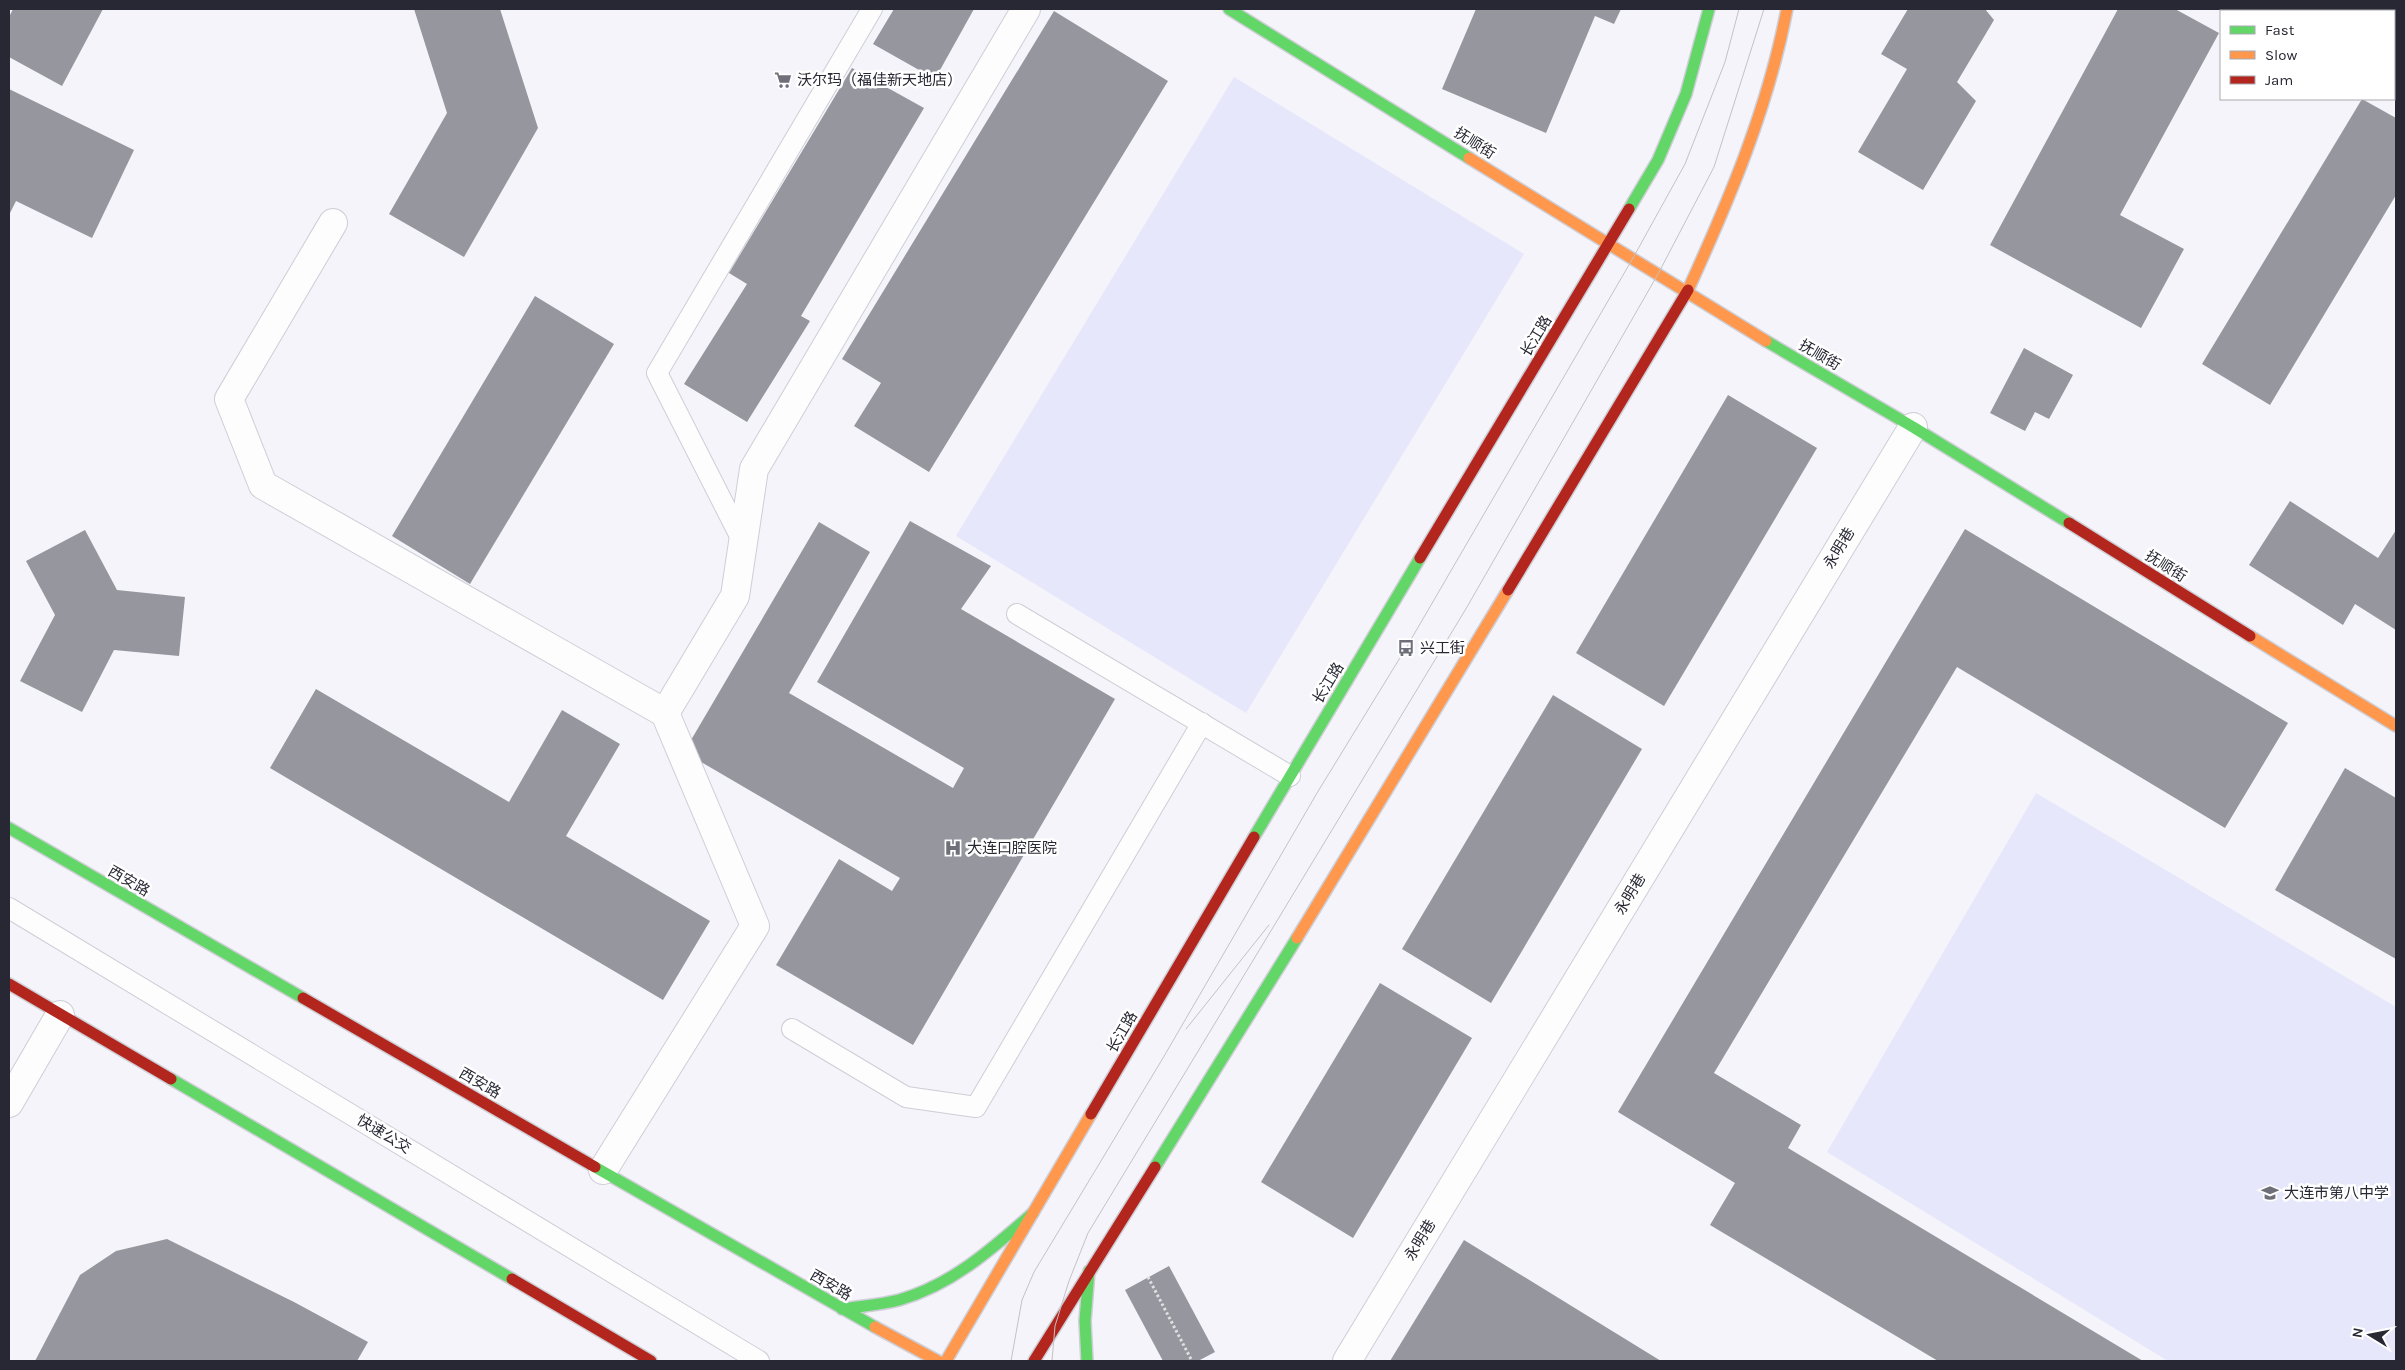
<svg xmlns="http://www.w3.org/2000/svg" width="2405" height="1370" viewBox="0 0 2405 1370" font-family="Karla,'Noto Sans SC',sans-serif">
	<style>
		.green { fill: #e6e7fa }
		.building { fill: #96969e }
		.lines { fill: none; stroke-linecap: round; stroke-linejoin: round }
		.lane-casing { stroke: #ceced6; stroke-width: 22 }
		.street-casing { stroke: #ceced6; stroke-width: 30 }
		.fast-casing { stroke: #ceced6; stroke-width: 14 }
		.slow-casing { stroke: #ceced6; stroke-width: 14 }
		.jam-casing { stroke: #ceced6; stroke-width: 14 }
		.path { stroke: #e0e0e1; stroke-width: 3; stroke-dasharray: 2.5 2.5; stroke-linecap: butt }
		.lane { stroke: #fdfdfe; stroke-width: 20 }
		.street { stroke: #fdfdfe; stroke-width: 28 }
		.fast { stroke: #63d668; stroke-width: 11 }
		.slow { stroke: #ff974d; stroke-width: 11 }
		.jam { stroke: #b3261e; stroke-width: 11 }
		.tram { stroke: #c3c3c4; stroke-width: 1 }
		.labels { text-anchor: middle; stroke-width: 5; stroke-linejoin: round; paint-order: stroke }
		.poi-label { font-size: 15px; fill: #282834; stroke: #fff; text-anchor: start }
		.street-label { font-size: 15px; fill: #282834; stroke: #fff }
	</style>
	<rect width="100%" height="100%" fill="#f4f4fa"/>
	<g class="green">
		<polygon points="1234,77 1524,254 1246,713 956,536"/>
		<polygon points="2036,793 2396,1007 2396,1361 2168,1361 1827,1152"/>
	</g>
	<g class="building">
		<polygon points="13,9 103,9 62,86 9,57 9,17"/>
		<polygon points="414,9 500,9 538,128 464,257 389,214 447,113"/>
		<polygon points="894,9 974,9 935,79 873,44"/>
		<polygon points="1476,9 1621,9 1614,24 1595,16 1546,133 1442,89"/>
		<polygon points="1908,9 1985,9 1994,20 1957,82 1976,101 1923,190 1858,152 1907,69 1881,54"/>
		<polygon points="2118,9 2175,9 2219,33 2120,215 2184,249 2141,328 1990,245"/>
		<polygon points="1054,11 1168,81 929,472 854,426 881,383 842,359"/>
		<polygon points="2396,27 2396,82 2394,80 2394,31"/>
		<polygon points="852,68 924,108 801,316 810,321 747,422 684,384 747,284 729,273"/>
		<polygon points="9,89 134,150 92,238 16,201 9,215"/>
		<polygon points="2362,99 2396,118 2396,195 2270,405 2202,364"/>
		<polygon points="535,296 614,344 470,584 392,536"/>
		<polygon points="2024,348 2073,375 2049,419 2035,412 2025,431 1990,413"/>
		<polygon points="1728,395 1817,448 1664,706 1576,653"/>
		<polygon points="2290,501 2378,558 2396,530 2396,630 2355,604 2343,625 2249,565"/>
		<polygon points="910,521 991,566 961,609 1115,699 913,1045 776,965 839,859 892,891 900,878 684,752 819,522 870,552 789,693 953,788 964,768 817,682"/>
		<polygon points="1965,529 2288,723 2225,828 1957,667 1714,1073 1801,1125 1788,1148 2143,1361 1938,1361 1710,1225 1735,1183 1618,1112"/>
		<polygon points="85,530 117,590 185,597 179,656 114,650 82,712 20,681 55,615 26,561"/>
		<polygon points="316,689 509,802 562,710 620,744 566,836 710,921 663,1000 270,768"/>
		<polygon points="1553,695 1642,749 1491,1003 1402,949"/>
		<polygon points="2345,768 2396,798 2396,959 2275,890"/>
		<polygon points="1380,983 1472,1038 1353,1238 1261,1182"/>
		<polygon points="167,1239 294,1302 368,1342 357,1361 35,1361 80,1275 116,1251"/>
		<polygon points="1464,1240 1661,1361 1390,1361"/>
		<polygon points="1169,1266 1215,1352 1198,1361 1163,1361 1125,1290"/>
	</g>
	<g class="lines">
		<g class="lane-casing">
			<g id="lane">
				<polyline points="743,542 657,373 872,9"/>
				<polyline points="1017,614 1290,776"/>
				<polyline points="9,908 759,1361"/>
				<polyline points="792,1029 906,1097 976,1107 1202,723"/>
			</g>
		</g>
		<g class="street-casing">
			<g id="street">
				<polyline points="333,223 229,399 263,485 665,713"/>
				<polyline points="9,1103 60,1015"/>
				<polyline points="603,1170 755,926 665,713 735,596 754,469 1026,9"/>
				<polyline points="1347,1361 1913,427"/>
			</g>
		</g>
		<g class="fast-casing">
			<g id="fast">
				<polyline points="1229,9 1469,158"/>
				<polyline points="1629,209 1658,160 1686,94 1709,9"/>
				<polyline points="1766,341 1913,427 2069,523"/>
				<polyline points="9,828 303,998"/>
				<polyline points="1254,837 1420,558"/>
				<polyline points="171,1079 512,1279"/>
				<polyline points="595,1167 875,1327"/>
				<polyline points="1155,1167 1297,938"/>
				<path d="M842,1309C861,1306 880,1305 899,1300C952,1285 992,1249 1033,1213"/>
				<polyline points="1087,1361 1085,1321 1089,1271"/>
			</g>
		</g>
		<g class="slow-casing">
			<g id="slow">
				<polyline points="1469,158 1766,341"/>
				<path d="M1688,290C1730,198 1768,108 1787,9"/>
				<polyline points="2250,636 2396,726"/>
				<polyline points="1297,938 1508,590"/>
				<polyline points="875,1327 938,1361"/>
				<polyline points="946,1361 1091,1114"/>
			</g>
		</g>
		<g class="jam-casing">
			<g id="jam">
				<polyline points="2069,523 2250,636"/>
				<polyline points="1420,558 1629,209"/>
				<polyline points="1508,590 1688,290"/>
				<polyline points="9,984 171,1079"/>
				<polyline points="303,998 595,1167"/>
				<polyline points="1091,1114 1254,837"/>
				<polyline points="512,1279 651,1361"/>
				<polyline points="1034,1361 1155,1167"/>
			</g>
		</g>
		<polyline class="path" points="1148,1277 1192,1361"/>
		<use href="#lane" class="lane"/>
		<use href="#street" class="street"/>
		<use href="#fast" class="fast"/>
		<use href="#slow" class="slow"/>
		<use href="#jam" class="jam"/>
		<g class="tram">
			<polyline points="1186,1029 1269,925"/>
			<polyline points="1011,1361 1022,1300 1034,1272 1163,1058 1317,793 1406,648 1633,258 1685,164 1725,62 1739,9"/>
			<polyline points="1052,1361 1055,1326 1069,1281 1088,1233 1467,607 1658,274 1714,167 1764,9"/>
		</g>
	</g>
	<defs>
		<g id="supermarket-bare" transform="scale(1.35)"><path d="M-6-5.5h2.5l.6 2H6L4.5 2H-2.5L-4.4-4H-6ZM-1.5 3.2a1.3 1.3 0 1 0 .1 0ZM3 3.2a1.3 1.3 0 1 0 .1 0Z" fill="#6f6f79" stroke="#fff" stroke-width="2.5" paint-order="stroke"/></g>
		<g id="bus-bare" transform="scale(1.35)"><path d="M-5-6H5V4H4V6H2V4H-2V6H-4V4H-5ZM-3.5-4V0h7V-4ZM-3.5 1.2v1.5H-2V1.2ZM2 1.2v1.5H3.5V1.2Z" fill="#6f6f79" stroke="#fff" stroke-width="2.5" paint-order="stroke"/></g>
		<g id="hospital-bare" transform="scale(1.35)"><path d="M-5-5h3v3.5h4V-5h3V5h-3V1.5h-4V5h-3Z" fill="#6f6f79" stroke="#fff" stroke-width="2.5" paint-order="stroke"/></g>
		<g id="school-bare" transform="scale(1.35)"><path d="M0-5L7-2L0 1L-7-2ZM-4 1L0 2.5L4 1V4Q0 6-4 4Z" fill="#6f6f79" stroke="#fff" stroke-width="2.5" paint-order="stroke"/></g>
	</defs>
	<g fill-rule="evenodd">
		<use href="#supermarket-bare" x="783" y="80"/>
		<use href="#bus-bare" x="1406" y="648"/>
		<use href="#hospital-bare" x="953" y="848"/>
		<use href="#school-bare" x="2270" y="1193"/>
	</g>
	<g class="labels">
		<g class="poi-label">
			<text x="797" y="85">沃尔玛（福佳新天地店）</text>
			<text x="1420" y="653">兴工街</text>
			<text x="967" y="853">大连口腔医院</text>
			<text x="2284" y="1198">大连市第八中学</text>
		</g>
		<g class="street-label">
			<text transform="translate(1475 143) rotate(32)" y="5">抚顺街</text>
			<text transform="translate(1536 336) rotate(-59)" y="5">长江路</text>
			<text transform="translate(1820 355) rotate(30)" y="5">抚顺街</text>
			<text transform="translate(1839 548) rotate(-59)" y="5">永明巷</text>
			<text transform="translate(2166 566) rotate(32)" y="5">抚顺街</text>
			<text transform="translate(1328 683) rotate(-59)" y="5">长江路</text>
			<text transform="translate(129 881) rotate(30)" y="5">西安路</text>
			<text transform="translate(1630 894) rotate(-59)" y="5">永明巷</text>
			<text transform="translate(1122 1032) rotate(-60)" y="5">长江路</text>
			<text transform="translate(480 1083) rotate(30)" y="5">西安路</text>
			<text transform="translate(384 1134) rotate(31)" y="5">快速公交</text>
			<text transform="translate(1420 1240) rotate(-59)" y="5">永明巷</text>
			<text transform="translate(831 1285) rotate(30)" y="5">西安路</text>
		</g>
	</g>
	<rect width="2405" height="1370" fill="none" stroke="#282834" stroke-width="20"/>
	<rect x="2220" y="10" width="175" height="90" fill="#ffffff" stroke="#a9a9ae"/>
	<rect x="2230" y="26" width="25" height="8" fill="#63d668" stroke="#a9a9ae"/>
	<text x="2265" y="35" font-size="15" fill="#282834">Fast</text>
	<rect x="2230" y="51" width="25" height="8" fill="#ff974d" stroke="#a9a9ae"/>
	<text x="2265" y="60" font-size="15" fill="#282834">Slow</text>
	<rect x="2230" y="76" width="25" height="8" fill="#b3261e" stroke="#a9a9ae"/>
	<text x="2265" y="85" font-size="15" fill="#282834">Jam</text>
	<g transform="translate(2370 1335) rotate(280)" stroke="#ffffff" stroke-width="4" paint-order="stroke">
	<path d="M0-4L9 19L0 12L-9 19Z" fill="#282834"/>
	<text y="-8" font-size="14" font-weight="bold" text-anchor="middle" fill="#282834">N</text>
	</g>
</svg>
